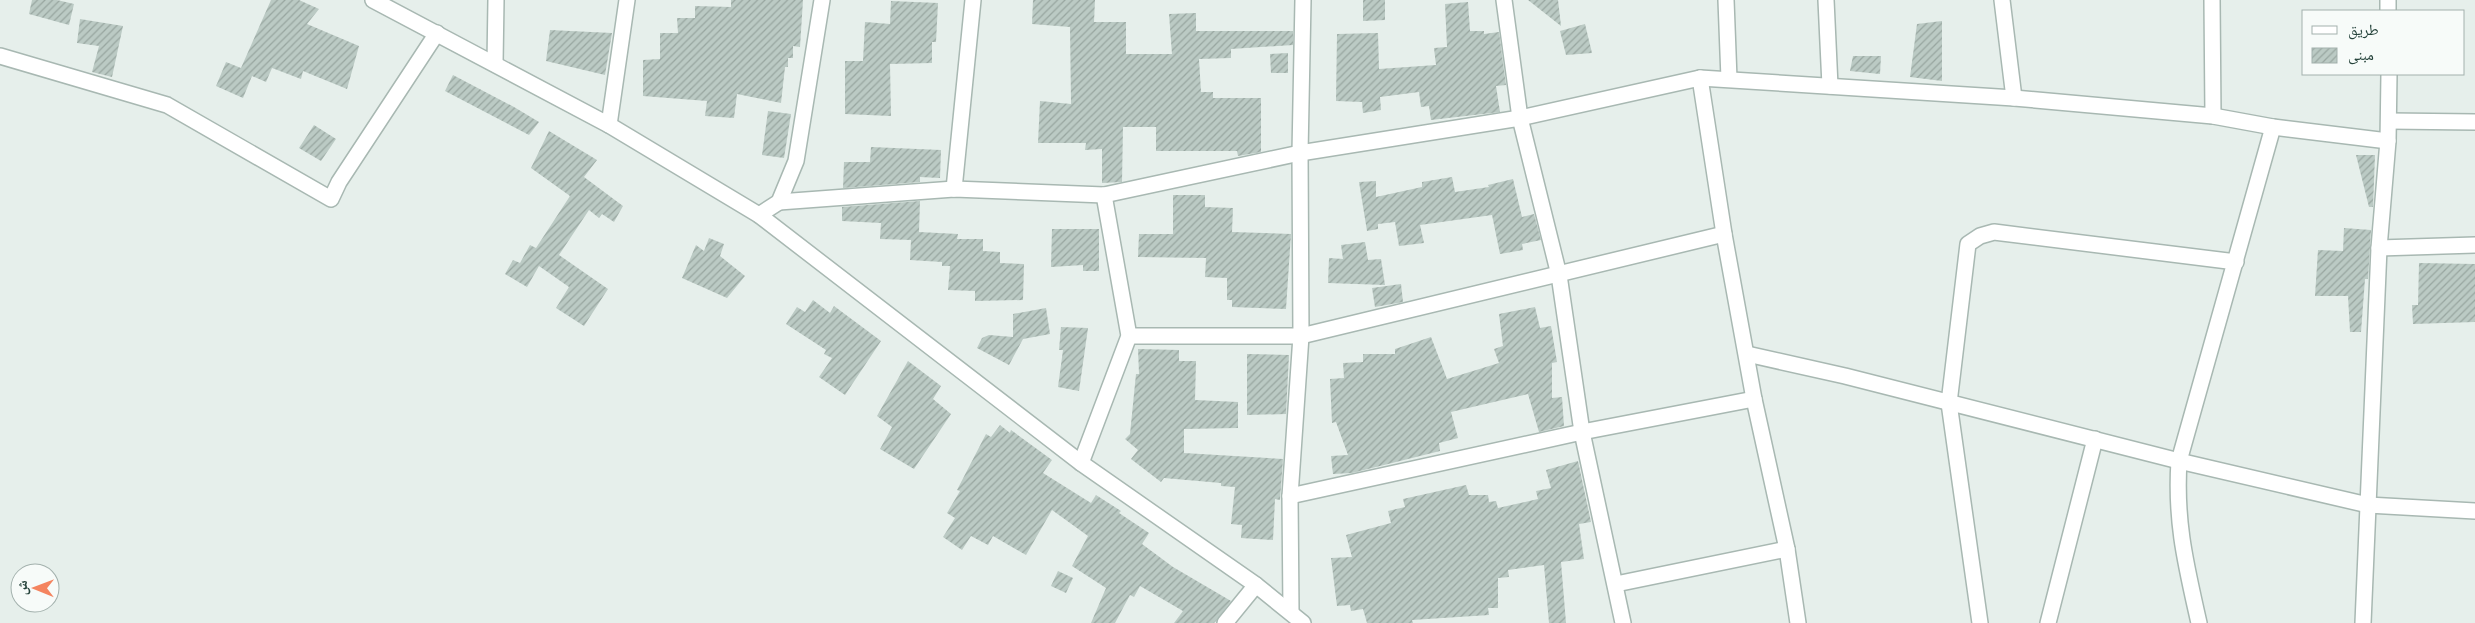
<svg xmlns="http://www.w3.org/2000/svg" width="2475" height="623" viewBox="0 0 2475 623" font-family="Poppins,'Noto Naskh Arabic',sans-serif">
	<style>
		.building { fill: url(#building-hatch) }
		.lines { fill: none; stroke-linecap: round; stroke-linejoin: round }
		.minor-casing { stroke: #a8b8b2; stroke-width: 18 }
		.minor { stroke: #fff; stroke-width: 15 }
	</style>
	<defs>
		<pattern id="building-hatch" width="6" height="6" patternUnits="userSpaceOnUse" patternTransform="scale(1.25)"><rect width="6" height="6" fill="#bbcac4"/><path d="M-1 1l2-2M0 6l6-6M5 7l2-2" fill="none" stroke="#98a6a0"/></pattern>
	</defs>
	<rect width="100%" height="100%" fill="#e6efeb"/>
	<g class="building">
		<polygon points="32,0 57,0 74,4 69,25 29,14"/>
		<polygon points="271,0 299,0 319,9 307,24 359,46 347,89 303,71 301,79 272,68 266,82 252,76 243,98 216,86 226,62 241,68"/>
		<polygon points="731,0 803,0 800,47 793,46 793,58 788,58 788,67 785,67 781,103 737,94 734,118 705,116 707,101 643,96 643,60 660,59 660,33 678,33 677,18 695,18 695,6 731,7"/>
		<polygon points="1033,0 1095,0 1094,22 1126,22 1126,54 1172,54 1169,14 1196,13 1196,31 1293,31 1293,45 1231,49 1231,58 1199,59 1201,92 1213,92 1213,98 1261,98 1261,152 1238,156 1237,151 1156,151 1156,127 1123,127 1122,182 1102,183 1102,149 1085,150 1086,143 1038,143 1040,101 1071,104 1070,27 1032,24"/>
		<polygon points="1363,0 1385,0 1385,20 1363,21"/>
		<polygon points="1528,0 1558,0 1561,26"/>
		<polygon points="891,1 938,3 936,42 932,42 932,63 890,64 891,116 845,114 845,61 863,61 865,22 890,24"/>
		<polygon points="1468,2 1470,31 1484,31 1484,34 1499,32 1506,85 1496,86 1500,112 1431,120 1429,106 1421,107 1419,92 1380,97 1381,110 1363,113 1362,102 1336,101 1337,34 1378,33 1379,69 1436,65 1434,48 1447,47 1445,4"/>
		<polygon points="80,19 123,26 112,77 92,72 99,46 77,43"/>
		<polygon points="1942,21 1942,81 1910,77 1917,24"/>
		<polygon points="1585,24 1592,53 1566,55 1560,31"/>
		<polygon points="550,30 612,33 605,75 546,61"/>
		<polygon points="1288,53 1288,73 1271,73 1270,54"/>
		<polygon points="1853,56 1881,56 1880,74 1850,71"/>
		<polygon points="453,75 514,107 539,122 529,135 445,91"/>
		<polygon points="768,111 791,114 784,158 762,155"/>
		<polygon points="314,125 336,139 321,161 299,148"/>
		<polygon points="549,131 597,160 584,177 623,206 614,222 602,214 599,218 589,210 559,255 608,289 584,326 556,308 569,287 539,266 527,287 505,274 513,260 520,263 530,245 536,248 570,196 531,168"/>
		<polygon points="871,147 941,150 940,178 920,177 920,182 843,188 844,162 870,162"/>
		<polygon points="2356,155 2375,155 2373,207 2369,207"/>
		<polygon points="1452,177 1455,192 1489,187 1488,185 1513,179 1522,217 1534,214 1541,240 1522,244 1523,250 1500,254 1492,215 1420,225 1424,243 1399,246 1395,222 1378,224 1378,229 1367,231 1359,182 1376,181 1376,197 1422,187 1422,182"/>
		<polygon points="1173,195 1205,195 1205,207 1233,208 1232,232 1291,234 1286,309 1232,307 1232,300 1227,300 1227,278 1205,277 1206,258 1138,257 1139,234 1173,234"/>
		<polygon points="920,201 919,232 958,234 957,239 983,239 983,251 1000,252 1000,263 1024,264 1023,300 975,301 975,291 948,290 950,266 942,266 942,262 910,260 911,240 880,239 881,223 842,221 842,207"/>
		<polygon points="2344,228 2371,230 2368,279 2365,279 2361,332 2350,332 2348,296 2315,296 2318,250 2343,251"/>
		<polygon points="1052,229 1099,229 1099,271 1083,271 1083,265 1051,267"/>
		<polygon points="709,238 724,244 720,256 745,276 727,298 682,278 696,245 704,251"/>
		<polygon points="1365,242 1368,260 1381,259 1385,285 1328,283 1329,258 1343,259 1341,245"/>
		<polygon points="2419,263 2475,264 2475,322 2413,324 2412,305 2418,305"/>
		<polygon points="1401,284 1403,302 1375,307 1372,288"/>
		<polygon points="813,300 830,313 834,306 881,341 845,395 819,377 832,358 824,354 826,350 786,324 797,307 805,312"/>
		<polygon points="1535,307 1540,328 1551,326 1557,362 1552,363 1552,398 1562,397 1564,426 1539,432 1528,394 1451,412 1458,438 1439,443 1440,451 1352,473 1333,474 1331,456 1348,455 1336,422 1332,423 1330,379 1344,378 1343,363 1363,362 1363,354 1395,354 1395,349 1431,337 1447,379 1499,363 1494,349 1503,346 1499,314"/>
		<polygon points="1046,308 1050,334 1023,339 1009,365 977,348 982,338 989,335 1013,337 1013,314"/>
		<polygon points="1061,327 1088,328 1079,391 1058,387 1063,350 1059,350"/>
		<polygon points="1138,349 1179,350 1179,361 1196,361 1195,400 1238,402 1238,428 1184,429 1184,453 1283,459 1280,500 1275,499 1273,540 1241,538 1242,525 1231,524 1235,487 1221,486 1221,483 1164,478 1161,482 1131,459 1138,450 1125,439 1130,434 1136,374 1139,374"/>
		<polygon points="1247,354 1289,355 1286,414 1247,415"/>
		<polygon points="908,361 941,386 933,399 951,414 914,469 880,449 892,427 877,416"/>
		<polygon points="1000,425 1010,433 1011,430 1052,460 1043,473 1091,503 1096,495 1121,511 1119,513 1149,533 1142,544 1173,567 1231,601 1216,621 1214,623 1174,623 1183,611 1140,586 1134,597 1130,595 1115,623 1091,623 1106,588 1072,566 1088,536 1052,510 1026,555 993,536 988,545 971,536 962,550 943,537 955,518 947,513 960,491 957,490 986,434 991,437"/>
		<polygon points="1578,461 1591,522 1579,524 1584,559 1561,562 1566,623 1549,623 1544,565 1508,570 1509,577 1498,578 1498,608 1488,608 1489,615 1412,620 1413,623 1367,623 1363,609 1351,611 1350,605 1337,606 1331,558 1352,557 1346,535 1391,523 1388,511 1405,507 1403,499 1466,485 1469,495 1488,495 1489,502 1496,501 1498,508 1538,499 1536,491 1551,488 1546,470"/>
		<polygon points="1058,571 1073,578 1066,593 1051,586"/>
	</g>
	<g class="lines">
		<g class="minor-casing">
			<g id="minor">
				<polyline points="373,0 609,125 759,215 1081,463 1256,585 1303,623"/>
				<polyline points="1504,0 1520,118 1559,275 1582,432 1623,623"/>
				<polyline points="1726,0 1729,79"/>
				<polyline points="1826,0 1830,86"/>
				<polyline points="2002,0 2014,98"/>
				<polyline points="2212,0 2213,116"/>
				<polyline points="2388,0 2388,11"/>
				<polyline points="0,56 167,105 331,199 339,182 437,33"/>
				<polyline points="495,63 496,0"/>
				<polyline points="1700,78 1724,234 1754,399 1787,549 1798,623"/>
				<polyline points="2389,121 2475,122"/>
				<polyline points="609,125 627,0"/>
				<polyline points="954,189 973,0"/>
				<polyline points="779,202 954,189 1104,195 1300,153 1520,118 1700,78 2014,98 2213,116 2273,127 2388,141"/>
				<polyline points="759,215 779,202 796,161 822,0"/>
				<polyline points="2379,248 2475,245"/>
				<polyline points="1129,336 1301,336 1724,234"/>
				<polyline points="1747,354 1845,376 2179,461 2368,505 2475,511"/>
				<polyline points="1081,463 1129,336 1104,195"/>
				<polyline points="1290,496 1582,432 1754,399"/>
				<polyline points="1616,584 1787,549"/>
				<polyline points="1291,612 1290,496 1301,336 1300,153 1303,0"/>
				<polyline points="1225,623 1256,585"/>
				<polyline points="1980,623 1949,403 1968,244 1980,236 1994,232 2236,262"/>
				<polyline points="2048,623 2095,439"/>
				<path d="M2199,623C2186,565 2175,522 2179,461L2273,127"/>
				<polyline points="2363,623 2379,248 2388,141 2389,74"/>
			</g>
		</g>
		<use href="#minor" class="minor"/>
	</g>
	<rect x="2302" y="10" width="162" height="65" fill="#f7fbf9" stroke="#a3b1ad"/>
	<rect x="2312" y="26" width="25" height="8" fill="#ffffff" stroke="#a3b1ad"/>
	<text x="2348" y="35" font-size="15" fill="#24423a">طريق</text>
	<rect x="2312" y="48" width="25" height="15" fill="url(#building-hatch)" stroke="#a3b1ad"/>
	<text x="2348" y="60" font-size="15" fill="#24423a">مبنى</text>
	<g transform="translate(35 588) rotate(271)"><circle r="24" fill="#f7fbf9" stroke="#a3b1ad"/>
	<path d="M0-4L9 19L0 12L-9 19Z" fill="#f4845f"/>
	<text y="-8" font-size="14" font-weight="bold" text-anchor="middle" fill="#24423a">ش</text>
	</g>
</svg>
